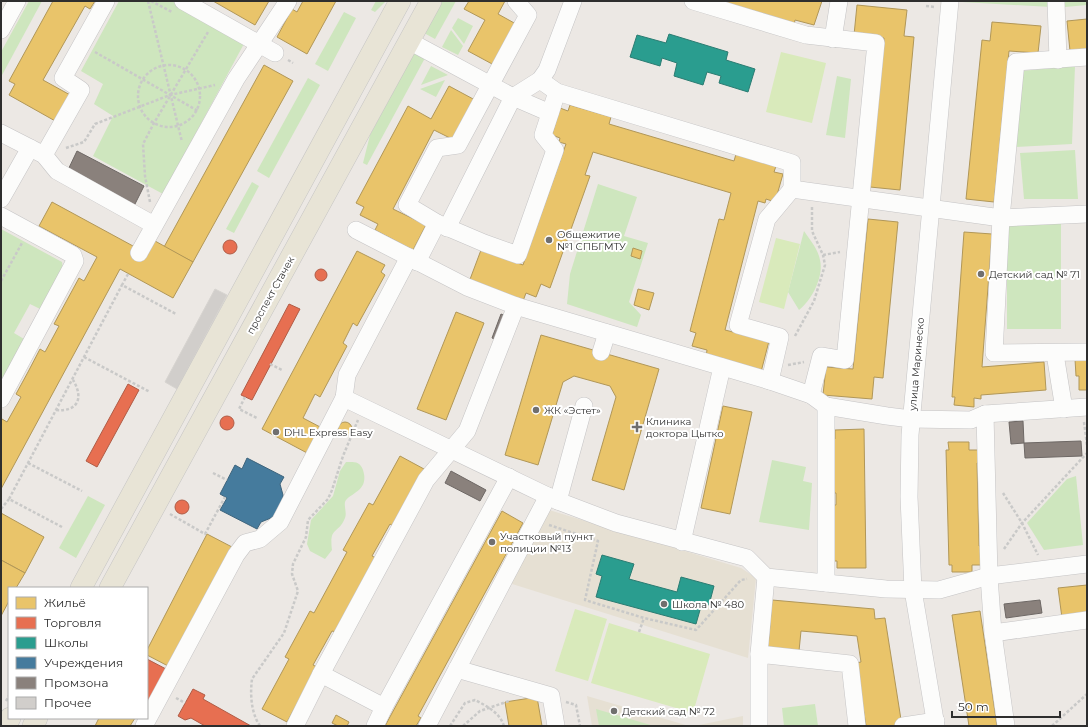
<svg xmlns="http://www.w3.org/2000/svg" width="1088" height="727" viewBox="0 0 1088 727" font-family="Montserrat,sans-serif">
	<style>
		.education { fill: #e6e0d3 }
		.green { fill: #cee6be }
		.pitch { fill: #d9eabb }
		.homes { fill: #e9c46a; stroke: #b19758 }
		.shops { fill: #e76f51; stroke: #b05c46 }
		.schools { fill: #2a9d8f; stroke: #2b7c72 }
		.public { fill: #457b9d; stroke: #3e647c }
		.industry { fill: #8a817c; stroke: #6e6865 }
		.building { fill: #d1cecb; stroke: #d7d4d0 }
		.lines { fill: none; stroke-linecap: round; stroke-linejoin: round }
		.minor-casing { stroke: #c5c4c5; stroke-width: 18 }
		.major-casing { stroke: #c6c5c4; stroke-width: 22 }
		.path { stroke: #c9c9c8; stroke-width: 2.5; stroke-dasharray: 3 2; stroke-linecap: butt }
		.minor { stroke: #fcfcfb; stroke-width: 17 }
		.major { stroke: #e8e4d6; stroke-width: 21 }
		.poi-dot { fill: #706f6e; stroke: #fff; stroke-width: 1.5 }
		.labels { text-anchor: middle; stroke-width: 4; stroke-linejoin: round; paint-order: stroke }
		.poi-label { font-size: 10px; fill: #2e2e2e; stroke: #fff; text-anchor: start }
		.street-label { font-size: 10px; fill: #2e2e2e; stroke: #fff }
	</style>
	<rect width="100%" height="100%" fill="#ece8e4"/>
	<g class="education">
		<polygon points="549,510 741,568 756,578 748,658 509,583"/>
		<polygon points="587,696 689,726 592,726"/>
		<polygon points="743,716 743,726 694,726"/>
	</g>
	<g class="green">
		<polygon points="29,1 42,1 1,77 1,52"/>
		<polygon points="119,1 174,1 246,40 163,194 93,156 113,116 94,104 103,84 81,71"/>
		<polygon points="376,1 386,1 375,12 371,10"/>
		<polygon points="442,1 456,1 435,39 424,33"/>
		<polygon points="1051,1 1051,7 962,2 962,1"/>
		<polygon points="1065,1 1087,1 1087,5 1065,7"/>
		<polygon points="344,12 356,18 328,71 315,64"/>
		<polygon points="458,18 473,26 464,44 452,28"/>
		<polygon points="451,30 463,46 458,55 442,47"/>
		<polygon points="414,52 425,58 367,165 363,163 370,135"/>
		<polygon points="431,66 448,75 421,85"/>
		<polygon points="1075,66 1072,144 1015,147 1021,71"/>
		<polygon points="837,76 851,79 845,138 826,135"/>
		<polygon points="308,78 320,85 269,178 257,171"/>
		<polygon points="445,80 436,97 420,89"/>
		<polygon points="1075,150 1078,199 1024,199 1020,153"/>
		<polygon points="252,182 259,186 234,233 226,229"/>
		<polygon points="598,184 637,197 624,236 648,243 629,302 641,315 637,327 567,304 570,274"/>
		<rect x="1007" y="223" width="54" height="106"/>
		<polygon points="1,229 62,262 63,269 40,309 30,304 14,333 24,339 1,381"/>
		<path d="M804,231C810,240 818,249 820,260C824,276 812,300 799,310L788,292Z"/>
		<polygon points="772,460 806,467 803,481 812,483 809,530 759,522"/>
		<path d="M346,462C354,462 360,461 363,470C370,492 348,493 345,502C344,507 347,513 345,518C338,535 329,526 332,550L325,559L310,551L307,544L311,520L333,496L340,471Z"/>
		<polygon points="1076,476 1083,545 1044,550 1027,523 1067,479"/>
		<polygon points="88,496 105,505 76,558 59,548"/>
		<polygon points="815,704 818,726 784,726 782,708"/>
		<polygon points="596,709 654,726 599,726"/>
	</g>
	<g class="pitch">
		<polygon points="781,52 826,63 812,123 766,112"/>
		<polygon points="776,238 800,244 784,309 759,302"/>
		<polygon points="575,609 607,619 588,681 555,671"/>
		<polygon points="609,623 710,654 693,713 591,683"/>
	</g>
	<g class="homes">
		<polygon points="53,1 95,1 90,9 85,6 43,80 72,96 57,122 9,95 15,84 9,81"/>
		<polygon points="213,1 269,1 255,25"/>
		<polygon points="303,1 336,1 307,54 277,37 292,9 297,12"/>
		<polygon points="469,1 505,1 498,14 516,24 494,65 468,51 485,20 464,9"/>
		<polygon points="715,1 822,1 814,25 795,20 794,25"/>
		<polygon points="857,5 907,10 904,36 914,37 900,190 870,187 884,38 854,35"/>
		<polygon points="1087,19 1087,50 1070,51 1067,21"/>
		<polygon points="992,22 1041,26 1038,53 1009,51 994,202 966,199 982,40 990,41"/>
		<polygon points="264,65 293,81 193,262 164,247"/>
		<polygon points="449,86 475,100 454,140 434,130 393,209 426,225 413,250 375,230 378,224 360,215 364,207 356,203 408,106 431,119"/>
		<polygon points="570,105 611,117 609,124 734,161 736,154 776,166 774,172 783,174 775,202 766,199 765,203 758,201 725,330 769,341 761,372 706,357 707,350 692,346 696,333 690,331 719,219 724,220 731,193 593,152 585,175 590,176 550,288 541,284 536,297 526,293 523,301 469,282 481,250 523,265 566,144 559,142 560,138 552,135 560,108 568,111"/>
		<polygon points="52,202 133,246 155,241 193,262 173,298 120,269 1,489 1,422 2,419 7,422 21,397 16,394 28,372 40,349 45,352 59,326 54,324 79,278 84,281 97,257 39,226"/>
		<polygon points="868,219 898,222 883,378 874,377 872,399 823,395 826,367 853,369"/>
		<polygon points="964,232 992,234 982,367 1044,362 1046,390 981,395 981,399 974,398 974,407 954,405 955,397 952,397"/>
		<polygon points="633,248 642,251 640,259 631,256"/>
		<polygon points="357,251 385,265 381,272 385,275 357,326 353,323 343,343 347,346 320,397 315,394 303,418 322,428 309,454 262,429"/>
		<polygon points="638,289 654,293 649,310 634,305"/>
		<polygon points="456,312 484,323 446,420 417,409"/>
		<polygon points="541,335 659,369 624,490 592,480 616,397 610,386 574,376 563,382 538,465 505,455"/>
		<polygon points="1075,359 1087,359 1087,390 1079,390 1079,376 1076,376"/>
		<polygon points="723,406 752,412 730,514 701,508"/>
		<circle cx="345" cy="429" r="7"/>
		<polygon points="864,429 866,568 837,568 837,561 833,561 833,505 836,505 836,493 833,493 832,439 835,439 835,430"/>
		<polygon points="948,442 969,442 969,450 980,450 980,463 977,463 979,546 982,546 983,565 972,565 972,572 952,572 952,565 949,565 946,450 949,450"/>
		<polygon points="400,456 424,469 393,526 390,524 372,556 376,558 336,632 332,631 313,665 317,667 287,722 262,709 289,659 285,657 310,611 314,613 347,552 343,550 369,503 373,505"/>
		<polygon points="502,511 523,523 418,716 421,718 416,726 385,726"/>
		<polygon points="1,513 44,537 25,573 1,560"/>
		<polygon points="207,534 232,547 170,667 147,655 147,650"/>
		<polygon points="1,560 25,573 16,588 9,588 9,601 1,616"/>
		<polygon points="1087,585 1087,615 1062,618 1058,588"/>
		<polygon points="772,600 874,609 875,619 885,618 902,726 866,726 856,663 861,662 857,636 801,631 799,651 768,648"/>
		<polygon points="980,611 989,671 997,726 969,726 952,615"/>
		<polygon points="537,697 542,726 509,726 505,702"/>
		<polygon points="336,715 349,722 347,726 338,726 332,723"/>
		<polygon points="99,718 135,718 130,726 95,726"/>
	</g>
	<g class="shops">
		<circle cx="230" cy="247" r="7"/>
		<circle cx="321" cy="275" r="6"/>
		<polygon points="289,304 300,309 252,400 241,395"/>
		<polygon points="128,384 139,390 97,467 86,461"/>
		<circle cx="227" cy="423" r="7"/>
		<circle cx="182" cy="507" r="7"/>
		<polygon points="147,659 166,669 149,702 147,701"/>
		<polygon points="193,689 205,695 203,699 251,726 205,726 191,718 185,720 178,716"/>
	</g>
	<g class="schools">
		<polygon points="669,34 728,52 726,60 755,69 748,92 719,83 721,76 707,72 703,85 674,76 677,63 662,58 660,66 630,57 637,35 666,43"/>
		<polygon points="602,555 634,564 629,579 677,592 681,577 714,586 709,605 702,603 696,624 596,597 602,576 596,574"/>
	</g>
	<polygon class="public" points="247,458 284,477 280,484 283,495 283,501 277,514 271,518 261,522 257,529 220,510 227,498 220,494 235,465 242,469"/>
	<g class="industry">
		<polygon points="77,151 144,186 134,206 67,172"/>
		<polygon points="501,314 510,318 500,341 492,338"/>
		<polygon points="1023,421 1024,443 1011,444 1009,422"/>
		<polygon points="1081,441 1082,456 1025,458 1024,443"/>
		<polygon points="451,471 486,490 480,501 445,483"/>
		<polygon points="1040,600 1042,613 1006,618 1004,604"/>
	</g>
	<polygon class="building" points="215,289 227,295 177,389 165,382"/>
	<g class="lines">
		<g class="minor-casing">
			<g id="minor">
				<polyline points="183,1 275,53"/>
				<polyline points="693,1 806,35 876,43 845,360 821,356 811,395"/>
				<polyline points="1056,1 1058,60"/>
				<polyline points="1,30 17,1"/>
				<polyline points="833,39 839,1"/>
				<polyline points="409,41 513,97 550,113"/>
				<polyline points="1087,57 1016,62 1001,218 994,353 1087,352"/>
				<polyline points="540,80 557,92 792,163 792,189 1001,218 1087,214"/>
				<polyline points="1,133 44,155 57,171 154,225"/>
				<polyline points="44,155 81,90 63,78 106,1"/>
				<polyline points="1,199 30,148"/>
				<polyline points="1,216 73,255 75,261 1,399"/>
				<polyline points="437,223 484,243 518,255 555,150 543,135 557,92"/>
				<polyline points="447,228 513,97 540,80 547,70 573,1"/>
				<polyline points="356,230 467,287 516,306 467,431 426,480 321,674 384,707 509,477"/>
				<polyline points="139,253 236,79 288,1"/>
				<polyline points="409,257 347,375 344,398 558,501 616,523 747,558 766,577 886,589 939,590 989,576 1087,564"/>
				<polyline points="417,262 437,223 407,205 437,148 458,145 528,15 516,1"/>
				<polyline points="516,306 770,381 811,395 826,406 887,416 911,419 971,420 985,414 1087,407"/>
				<polyline points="601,352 607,333"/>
				<polyline points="1055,354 1064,409"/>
				<polyline points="770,381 780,337 738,325 767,219 792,189"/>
				<polyline points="826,406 826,583"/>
				<polyline points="985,414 989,576 993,633 1006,726"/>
				<polyline points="558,501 584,406"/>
				<polyline points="682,542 722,367"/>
				<polyline points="993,633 1087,620"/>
				<polyline points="759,654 766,577"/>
				<polyline points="457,669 551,696 556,726"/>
				<polyline points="144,726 236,555 245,543 260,539 280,522 344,398"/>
				<polyline points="295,726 321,674"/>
				<polyline points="375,726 384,707"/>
				<polyline points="427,726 548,496"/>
				<polyline points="759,726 759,654 850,664 857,726"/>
				<polyline points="903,726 936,721"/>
				<polyline points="936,726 913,590 909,497 910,435 950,1"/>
			</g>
		</g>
		<g class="major-casing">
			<g id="major">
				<polyline points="81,588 400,1"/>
				<polyline points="110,588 431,1"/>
				<polyline points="5,726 10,718"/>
				<polyline points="33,726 37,718"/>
			</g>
		</g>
		<g class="path">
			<polyline points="148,1 182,142"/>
			<polyline points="151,1 172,12"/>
			<polyline points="926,6 935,7"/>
			<polyline points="95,52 198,111"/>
			<polyline points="288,60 293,63"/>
			<circle cx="169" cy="96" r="31"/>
			<polyline points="66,148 84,142 95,124 170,95 215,85"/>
			<polyline points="150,202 145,176 143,144 154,123 208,32"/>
			<polyline points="823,255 840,252"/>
			<polyline points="128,274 122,285 176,314"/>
			<polyline points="1,281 22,243"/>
			<polyline points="795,336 814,301 825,265 823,255 812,231 812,207"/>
			<polyline points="84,357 150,392"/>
			<polyline points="270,364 282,370"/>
			<polyline points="788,365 804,362"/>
			<polyline points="245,397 239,409 257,418"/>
			<path d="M56,410C78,412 84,398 73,380"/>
			<polyline points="1084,422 1087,445"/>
			<polyline points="28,463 82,491"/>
			<polyline points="213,473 227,480"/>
			<polyline points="1003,493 1022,523 1038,555"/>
			<polyline points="1,509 9,499"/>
			<polyline points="170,514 205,534 225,497"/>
			<polyline points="549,525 598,541 585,600 644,618 696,630 741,580 747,579"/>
			<polyline points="62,527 9,499 122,285"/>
			<polyline points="1004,549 1022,523 1087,453"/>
			<polyline points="639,632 644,618"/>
			<polyline points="176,698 185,703"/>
			<polyline points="6,701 9,696"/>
			<polyline points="566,702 576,705 580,726"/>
			<path d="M260,726C251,713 250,694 252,679L284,633L298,591L292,574L293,564L306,537L308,520L328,499L332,490L343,456L358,420"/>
			<path d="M450,726L465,703L475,700C487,706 500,713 504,726"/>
			<polyline points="463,726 480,711 509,701"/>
			<polyline points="1052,726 1087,694"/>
		</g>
		<use href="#minor" class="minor"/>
		<use href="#major" class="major"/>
	</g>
	<g class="poi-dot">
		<circle cx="549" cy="240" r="4"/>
		<circle cx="981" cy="274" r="4"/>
		<circle cx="536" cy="410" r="4"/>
		<path d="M635 421h4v4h4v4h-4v4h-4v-4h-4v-4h4z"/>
		<circle cx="276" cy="432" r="4"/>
		<circle cx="492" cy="542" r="4"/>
		<circle cx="664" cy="604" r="4"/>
		<circle cx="614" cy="711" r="4"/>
	</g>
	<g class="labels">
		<g class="poi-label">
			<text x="557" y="238">Общежитие<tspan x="557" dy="12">№1 СПБГМТУ</tspan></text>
			<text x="989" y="278">Детский сад № 71</text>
			<text x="544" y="414">ЖК «Эстет»</text>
			<text x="646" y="425">Клиника<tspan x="646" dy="12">доктора Цытко</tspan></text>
			<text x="284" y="436">DHL Express Easy</text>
			<text x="500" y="540">Участковый пункт<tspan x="500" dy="12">полиции №13</tspan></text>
			<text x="672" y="608">Школа № 480</text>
			<text x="622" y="715">Детский сад № 72</text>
		</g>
		<g class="street-label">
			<text transform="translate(270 295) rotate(-61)" y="4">проспект Стачек</text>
			<text transform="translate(916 364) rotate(-85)" y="4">улица Маринеско</text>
		</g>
	</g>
	<rect width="1088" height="727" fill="none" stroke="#2e2e2e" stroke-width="4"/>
	<rect x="8" y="587" width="140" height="132" fill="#ffffff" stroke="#ababab"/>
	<rect x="16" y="597" width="20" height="12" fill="#e9c46a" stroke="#ababab"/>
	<text x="44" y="607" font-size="12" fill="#2e2e2e">Жильё</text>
	<rect x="16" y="617" width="20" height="12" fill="#e76f51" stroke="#ababab"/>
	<text x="44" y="627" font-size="12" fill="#2e2e2e">Торговля</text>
	<rect x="16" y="637" width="20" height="12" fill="#2a9d8f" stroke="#ababab"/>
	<text x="44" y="647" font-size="12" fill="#2e2e2e">Школы</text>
	<rect x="16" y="657" width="20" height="12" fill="#457b9d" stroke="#ababab"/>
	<text x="44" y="667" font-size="12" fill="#2e2e2e">Учреждения</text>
	<rect x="16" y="677" width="20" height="12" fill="#8a817c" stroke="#ababab"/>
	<text x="44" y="687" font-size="12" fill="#2e2e2e">Промзона</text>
	<rect x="16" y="697" width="20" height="12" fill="#d1cecb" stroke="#ababab"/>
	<text x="44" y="707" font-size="12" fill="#2e2e2e">Прочее</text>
	<path d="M952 711v6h108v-6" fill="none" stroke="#2e2e2e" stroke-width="2"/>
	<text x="958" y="711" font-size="12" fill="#2e2e2e" stroke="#ffffff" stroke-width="3" paint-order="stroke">50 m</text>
</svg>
